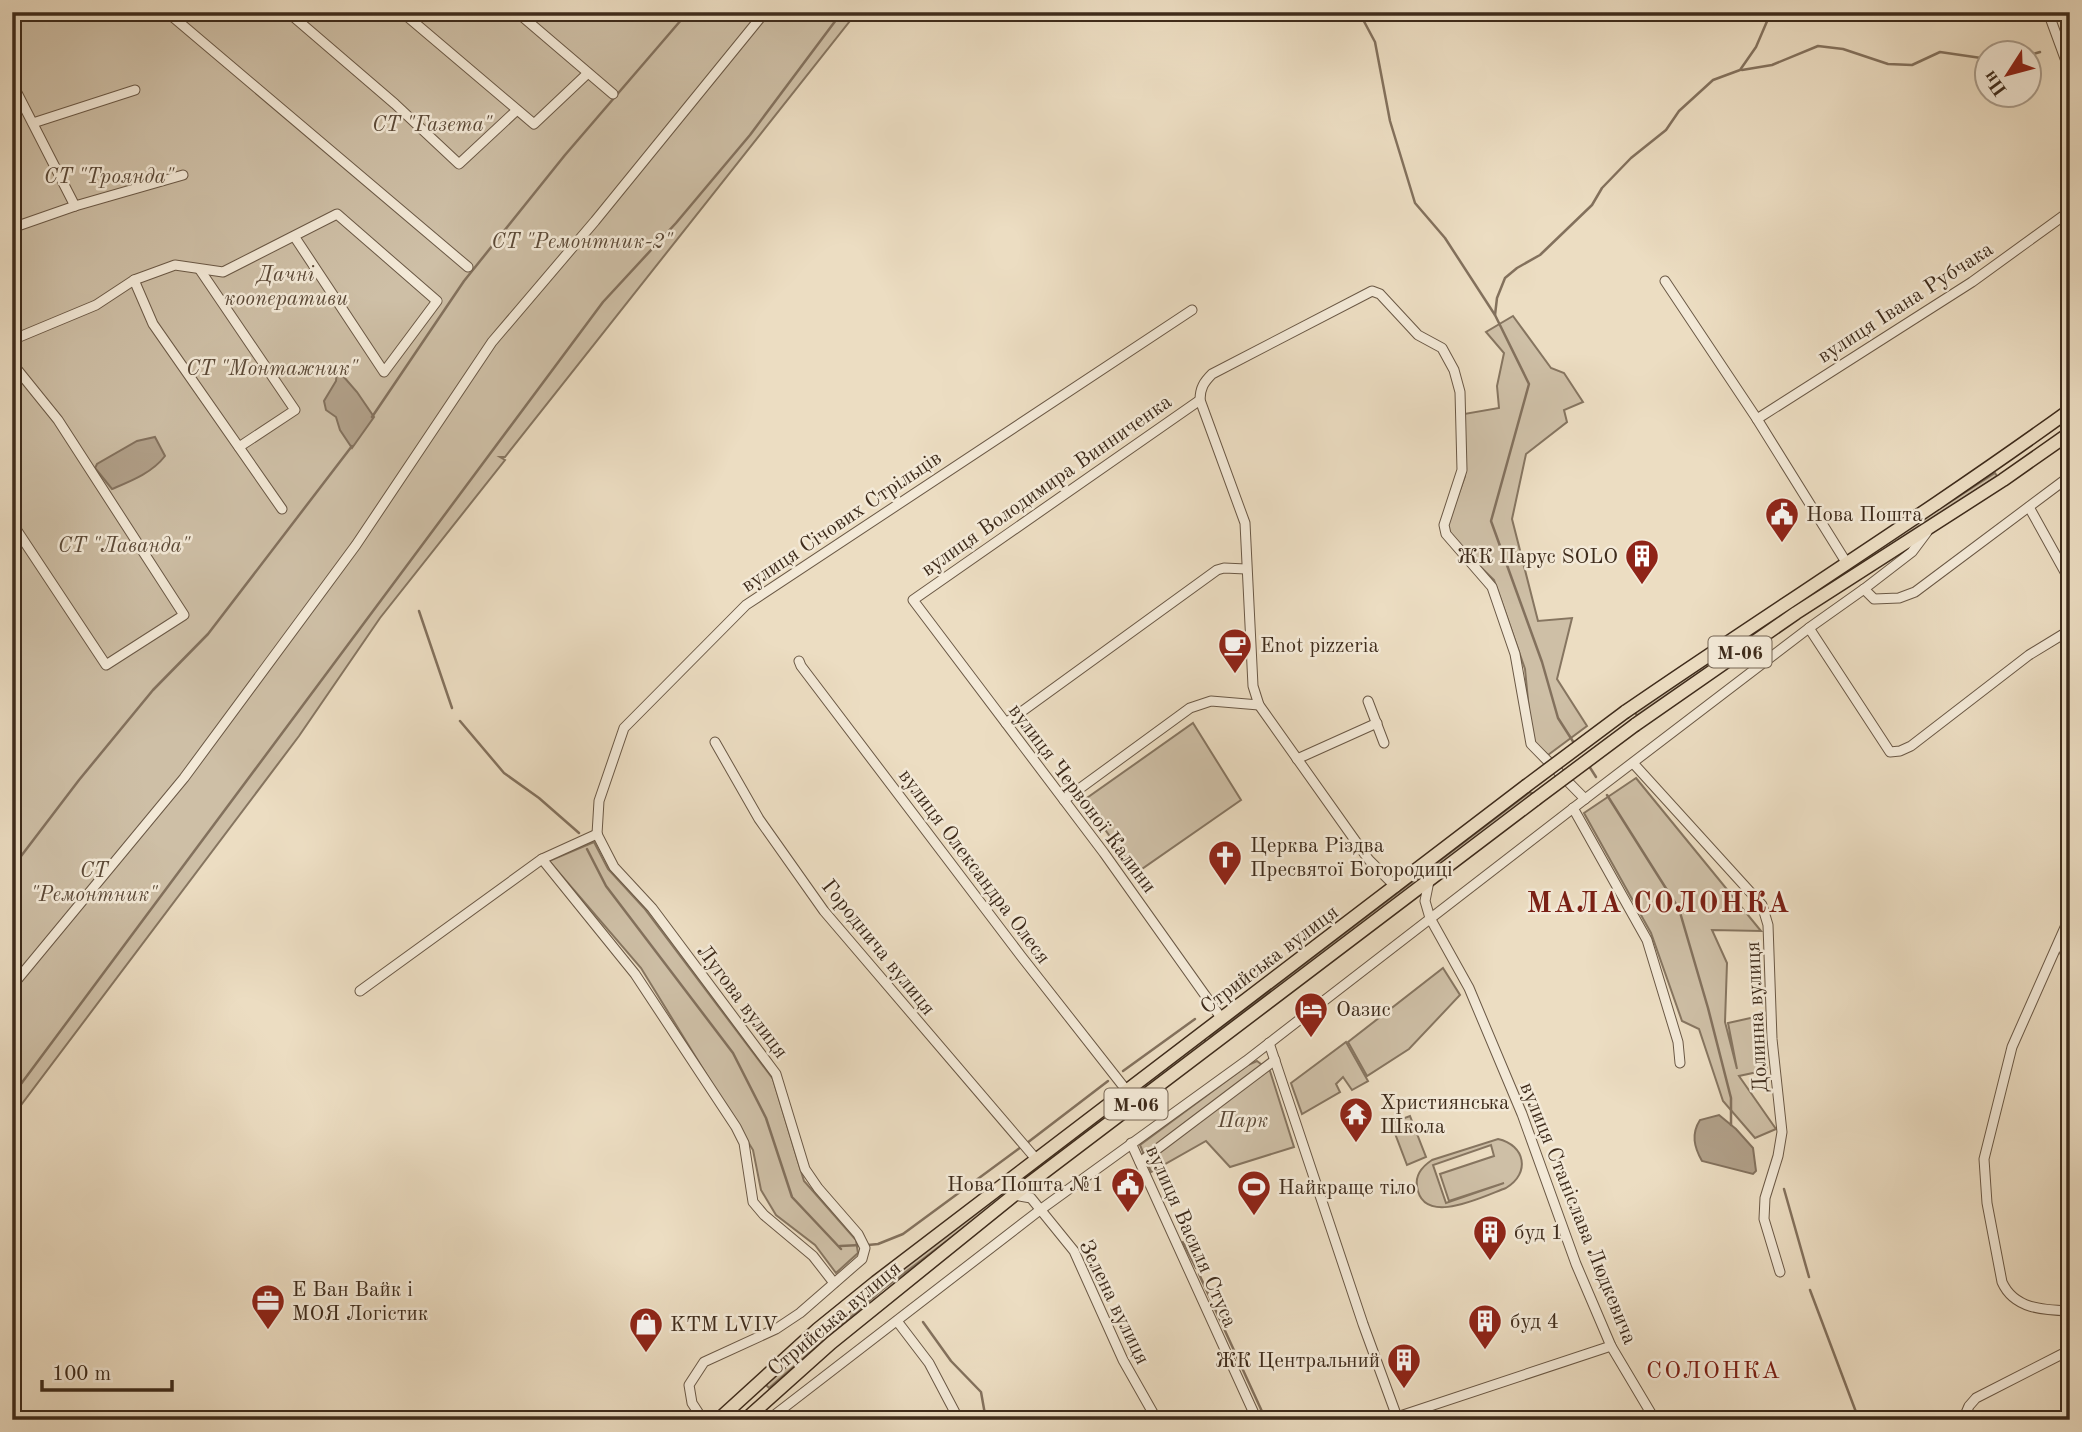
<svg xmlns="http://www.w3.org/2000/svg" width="2082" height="1432" viewBox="0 0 2082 1432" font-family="'Old Standard TT',serif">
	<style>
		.green { fill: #cebfa6; stroke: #867560; stroke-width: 2; fill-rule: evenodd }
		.water { fill: #b1a089; stroke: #83715d; stroke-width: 2 }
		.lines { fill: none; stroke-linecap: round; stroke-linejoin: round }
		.stream { stroke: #83715d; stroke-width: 2.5 }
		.minor-casing { stroke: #6a5845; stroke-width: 11 }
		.highway-casing { stroke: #3e2b1b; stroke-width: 15 }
		.minor { stroke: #f3e9d7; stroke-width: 9 }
		.highway { stroke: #ecddc2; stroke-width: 12 }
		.highway-bridge-casing { stroke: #3e2b1b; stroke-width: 15; stroke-linecap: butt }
		.highway-bridge { stroke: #ecddc2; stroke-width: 12 }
		.labels { text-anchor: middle; stroke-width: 5; stroke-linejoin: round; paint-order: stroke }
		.shield { fill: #f3e9d7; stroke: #746453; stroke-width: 2 }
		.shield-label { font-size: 19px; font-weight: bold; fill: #3e2b1b }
		.park-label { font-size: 21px; font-style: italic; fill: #5b4937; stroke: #f3e9d7 }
		.street-label { font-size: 21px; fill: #3e2b1b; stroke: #f3e9d7 }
		.poi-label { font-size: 21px; fill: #3e2b1b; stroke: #f3e9d7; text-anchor: start }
		.quarter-label { font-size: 24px; letter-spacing: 2px; fill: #7a1f14; stroke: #f3e9d7 }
		.district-label { font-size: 28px; font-weight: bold; letter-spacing: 2px; fill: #7a1f14; stroke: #f3e9d7 }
	</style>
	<rect width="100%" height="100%" fill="#ecddc2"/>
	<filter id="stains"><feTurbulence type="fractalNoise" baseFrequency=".00286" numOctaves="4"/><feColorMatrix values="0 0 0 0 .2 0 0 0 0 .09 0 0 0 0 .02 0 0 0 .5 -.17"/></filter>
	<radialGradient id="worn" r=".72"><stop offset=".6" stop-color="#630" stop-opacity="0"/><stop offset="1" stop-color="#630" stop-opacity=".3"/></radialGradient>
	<g class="green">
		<polygon points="12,12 857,12 505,457 500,457 505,460 380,618 299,736 12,1117"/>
		<polygon points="1513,316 1551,368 1564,373 1583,402 1564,410 1567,422 1526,454 1512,519 1538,621 1572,618 1557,679 1587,726 1548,755 1532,741 1525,669 1494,580 1455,542 1447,526 1465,476 1464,414 1499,408 1497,386 1504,353 1486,332"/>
		<polygon points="1995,473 1997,476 1637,716 1635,712 1848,568"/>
		<polygon points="1193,723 1241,800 1136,873 1084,800"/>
		<polygon points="1636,778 1761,931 1712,930 1727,963 1725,1022 1737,1069 1728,1023 1755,1017 1767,1070 1739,1076 1776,1129 1755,1138 1723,1101 1699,1029 1682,1021 1651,933 1584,813"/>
		<polygon points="1530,792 1533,795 1212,1039 1210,1036"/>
		<polygon points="594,842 608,869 644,908 773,1079 804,1181 856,1240 858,1253 836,1273 815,1245 776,1215 761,1190 753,1150 641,968 549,861"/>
		<polygon points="1443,968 1460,995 1409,1049 1367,1076 1348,1042"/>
		<polygon points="1204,1039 1207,1043 882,1290 769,1388 765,1384 879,1286"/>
		<polygon points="1346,1042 1368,1081 1352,1090 1343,1077 1336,1084 1340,1092 1302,1114 1291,1083"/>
		<polygon points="1257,1061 1270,1071 1294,1147 1230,1167 1206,1141 1151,1172 1140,1145 1248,1065"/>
		<polygon points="1410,1116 1426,1157 1407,1165 1391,1123"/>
		<path d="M1498,1139C1525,1145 1531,1173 1506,1188C1484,1196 1422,1228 1417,1186C1415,1174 1423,1166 1432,1160ZM1491,1145L1494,1156L1440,1174L1449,1201L1504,1183L1446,1203L1433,1165Z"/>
	</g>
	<g class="water">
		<polygon points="337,369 357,392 374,417 352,448 340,430 336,417 326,410 324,401 336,381"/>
		<path d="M155,437L165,456C152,473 131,481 112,489L95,468L97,464L137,441Z"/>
		<path d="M1719,1115L1736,1129L1753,1148L1756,1171L1753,1174L1702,1161C1694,1147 1691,1134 1700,1120Z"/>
	</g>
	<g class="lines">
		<g class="stream">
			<polyline points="1359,12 1375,42 1390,121 1415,203 1445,238 1495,315 1529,384 1491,521 1542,662 1558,718 1574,743"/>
			<polyline points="2030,55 2040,52"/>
			<polyline points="1742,70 1772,65 1818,46 1843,49 1888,64 1912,65 1940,52 1988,59"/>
			<polyline points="1495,315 1497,298 1505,278 1517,268 1540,255 1592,205 1602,188 1631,158 1666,130 1679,111 1713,80 1740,70 1756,47 1771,12"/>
			<polyline points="372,417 464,281 565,155 688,12"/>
			<polyline points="419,611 452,708"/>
			<polyline points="460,721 504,773 539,798 579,833"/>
			<polyline points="1589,766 1596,777"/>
			<polyline points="1607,795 1679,909 1708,1008 1731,1098 1731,1125"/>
			<polyline points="587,849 606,886 733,1053 766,1118 792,1197 841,1249"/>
			<polyline points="12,868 79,780 153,690 208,634 352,446"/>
			<polyline points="1123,1071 1195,1019"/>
			<polyline points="12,1096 603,302 676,223 750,135 842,12"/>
			<polyline points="1027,1143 1108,1081"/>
			<polyline points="1784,1189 1809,1277"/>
			<polyline points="1183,1242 1196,1268"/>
			<polyline points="868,1245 878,1244 903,1234 1021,1147"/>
			<polyline points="840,1246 861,1245"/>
			<polyline points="1199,1274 1265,1418"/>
			<polyline points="1810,1290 1859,1420"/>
			<polyline points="923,1322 951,1361 981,1392 986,1420"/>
		</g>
		<g class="minor-casing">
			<g id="minor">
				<polyline points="167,12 468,267"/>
				<polyline points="288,12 395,104 459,164 517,110"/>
				<polyline points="402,12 534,124 588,73"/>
				<polyline points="517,12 613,94"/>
				<polyline points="2048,12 2070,72"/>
				<polyline points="12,83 75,206"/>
				<polyline points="33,123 135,90"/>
				<polyline points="12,228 75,206 183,175"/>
				<polyline points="200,270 295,410 239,447"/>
				<polyline points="134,280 153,324 282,509"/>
				<polyline points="1665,281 1757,419 1846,562"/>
				<polyline points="12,340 96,305 134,280 175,265 223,272 337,214 437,301 384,372 294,236"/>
				<polyline points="12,363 58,420 184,615 106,665 12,523"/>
				<polyline points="1200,400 913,600 1104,853 1222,1019"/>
				<polyline points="1757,419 1972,282 2070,211"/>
				<polyline points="2029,507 2070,581"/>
				<polyline points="1864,589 1874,599 1899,598 1915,592 2070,476"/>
				<polyline points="1809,628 1890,752 1900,751 1911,746 2029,655 2070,630"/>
				<polyline points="799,661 801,666 1021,956 1127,1091"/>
				<polyline points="1368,701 1384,743"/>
				<polyline points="1006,723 1217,570 1224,568 1246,569"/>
				<polyline points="715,742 759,819 824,911 1036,1159"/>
				<polyline points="1297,759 1377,723"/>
				<polyline points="1633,763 1762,905 1768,925 1772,1039 1782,1132 1778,1156 1765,1198 1764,1219 1780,1272"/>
				<polyline points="1064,800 1190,708 1211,701 1259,705"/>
				<polyline points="1573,808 1647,940 1678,1042 1680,1063"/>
				<polyline points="597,834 599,801 624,728 746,605 1192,310"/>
				<polyline points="597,834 614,867 652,908 776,1074 805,1169 818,1188 858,1234 865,1248 862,1259 800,1313 776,1329 704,1362 689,1385 692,1403 703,1420"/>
				<polyline points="597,834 542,859 635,974 736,1127 744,1143 753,1202 764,1215 813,1256 834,1283"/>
				<polyline points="1429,881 1425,901 1430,918 1469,988 1522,1114 1576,1264 1611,1346 1655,1420"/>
				<path d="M1396,887L1369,860L1259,705L1253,686L1245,523L1200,400C1200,388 1204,382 1212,374L1372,291L1380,294L1418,335L1442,348L1454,370L1460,392L1462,470L1444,525L1446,534L1492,587L1515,654L1531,744L1585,799"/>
				<path d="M2070,916L2012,1047L1984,1159L1987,1203L2002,1282C2014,1309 2043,1310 2070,1311"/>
				<polyline points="2060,941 2070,965"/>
				<polyline points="12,986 184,778 356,545 492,342 595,221 765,12"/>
				<polyline points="360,991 542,859"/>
				<polyline points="1269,1043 1363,1324 1397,1417 1611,1346"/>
				<polyline points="1131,1143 1257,1420"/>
				<polyline points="1140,1162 1275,1060"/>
				<polyline points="1014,1195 1031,1198 1074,1251 1123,1360 1157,1420"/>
				<polyline points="897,1321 929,1363 959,1420"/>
				<polyline points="768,1420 1040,1210 1246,1061 1585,799 1809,628 1864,589 1912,552 1927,532"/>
				<polyline points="1963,1420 1969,1406 1976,1398 2070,1350"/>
			</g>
		</g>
		<g class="highway-casing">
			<g id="highway">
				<path d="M1625,712C1773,610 1925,515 2070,410"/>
				<polyline points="1635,725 1796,613 2003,480 2070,433"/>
				<polyline points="718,1420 818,1329 876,1282 1526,786"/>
				<polyline points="745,1420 831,1343 1014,1195 1536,799"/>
			</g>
		</g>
		<use href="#minor" class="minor"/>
		<use href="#highway" class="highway"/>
		<g class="highway-bridge-casing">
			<g id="highway-bridge">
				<polyline points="1526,786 1625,712"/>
				<polyline points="1536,799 1635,725"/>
			</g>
		</g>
		<use href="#highway-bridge" class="highway-bridge"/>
	</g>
	<defs>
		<g id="civic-pin" transform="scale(1.75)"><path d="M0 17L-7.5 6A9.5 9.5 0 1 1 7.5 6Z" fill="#8f2418" stroke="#f3e9d7"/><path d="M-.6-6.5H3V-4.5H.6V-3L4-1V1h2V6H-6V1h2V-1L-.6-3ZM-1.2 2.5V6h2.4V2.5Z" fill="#fff"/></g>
		<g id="building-pin" transform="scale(1.75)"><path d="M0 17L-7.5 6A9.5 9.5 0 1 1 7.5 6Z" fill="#8f2418" stroke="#f3e9d7"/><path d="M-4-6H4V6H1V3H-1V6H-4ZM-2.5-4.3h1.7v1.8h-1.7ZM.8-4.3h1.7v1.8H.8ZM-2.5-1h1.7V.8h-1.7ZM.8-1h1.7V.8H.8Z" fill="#fff"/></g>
		<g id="cafe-pin" transform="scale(1.75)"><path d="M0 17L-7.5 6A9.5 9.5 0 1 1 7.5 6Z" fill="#8f2418" stroke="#f3e9d7"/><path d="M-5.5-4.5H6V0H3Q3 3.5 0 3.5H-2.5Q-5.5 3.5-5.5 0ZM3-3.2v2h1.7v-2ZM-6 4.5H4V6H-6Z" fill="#fff"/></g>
		<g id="church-pin" transform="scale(1.75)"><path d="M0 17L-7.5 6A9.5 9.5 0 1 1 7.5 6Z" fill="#8f2418" stroke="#f3e9d7"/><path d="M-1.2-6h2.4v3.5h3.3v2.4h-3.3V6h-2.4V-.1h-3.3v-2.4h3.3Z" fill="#fff"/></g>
		<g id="hotel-pin" transform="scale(1.75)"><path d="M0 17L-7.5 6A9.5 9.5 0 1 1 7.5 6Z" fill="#8f2418" stroke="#f3e9d7"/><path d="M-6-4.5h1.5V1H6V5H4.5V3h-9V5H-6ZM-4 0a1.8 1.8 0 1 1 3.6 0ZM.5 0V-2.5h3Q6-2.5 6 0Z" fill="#fff"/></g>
		<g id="temple-pin" transform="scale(1.75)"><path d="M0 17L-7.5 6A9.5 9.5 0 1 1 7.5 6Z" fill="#8f2418" stroke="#f3e9d7"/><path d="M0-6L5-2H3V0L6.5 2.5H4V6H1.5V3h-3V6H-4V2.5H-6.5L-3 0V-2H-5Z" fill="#fff"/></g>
		<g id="stadium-pin" transform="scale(1.75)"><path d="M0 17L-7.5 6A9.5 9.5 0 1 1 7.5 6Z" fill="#8f2418" stroke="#f3e9d7"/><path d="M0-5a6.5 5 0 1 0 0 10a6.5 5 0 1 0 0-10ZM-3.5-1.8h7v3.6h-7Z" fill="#fff"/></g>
		<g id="office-pin" transform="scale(1.75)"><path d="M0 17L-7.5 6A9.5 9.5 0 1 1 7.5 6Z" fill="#8f2418" stroke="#f3e9d7"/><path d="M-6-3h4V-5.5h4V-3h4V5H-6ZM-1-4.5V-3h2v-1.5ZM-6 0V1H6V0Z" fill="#fff"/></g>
		<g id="shop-pin" transform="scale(1.75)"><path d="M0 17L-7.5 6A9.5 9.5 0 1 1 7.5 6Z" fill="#8f2418" stroke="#f3e9d7"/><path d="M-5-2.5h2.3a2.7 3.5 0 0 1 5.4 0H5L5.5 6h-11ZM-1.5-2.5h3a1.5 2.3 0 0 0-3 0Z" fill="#fff"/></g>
	</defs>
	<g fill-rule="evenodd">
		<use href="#civic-pin" x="1782" y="514"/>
		<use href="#building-pin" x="1642" y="556"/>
		<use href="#cafe-pin" x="1235" y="645"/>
		<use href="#church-pin" x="1225" y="857"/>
		<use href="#hotel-pin" x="1311" y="1009"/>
		<use href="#temple-pin" x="1356" y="1114"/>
		<use href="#civic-pin" x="1128" y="1184"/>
		<use href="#stadium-pin" x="1254" y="1187"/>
		<use href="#building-pin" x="1490" y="1232"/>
		<use href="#office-pin" x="268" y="1301"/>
		<use href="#building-pin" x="1485" y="1321"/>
		<use href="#shop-pin" x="646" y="1324"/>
		<use href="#building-pin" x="1404" y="1360"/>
	</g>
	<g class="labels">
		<g class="shield">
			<rect x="1708.5" y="636.5" width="63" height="31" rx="5"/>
			<rect x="1104.5" y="1088.5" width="63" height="31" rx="5"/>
		</g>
		<g class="shield-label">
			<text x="1740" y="659">М-06</text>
			<text x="1136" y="1111">М-06</text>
		</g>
		<g class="park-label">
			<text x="432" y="131">СТ "Газета"</text>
			<text x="109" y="183">СТ "Троянда"</text>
			<text x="582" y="248">СТ "Ремонтник-2"</text>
			<text x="286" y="281">Дачні<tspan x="286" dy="24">кооперативи</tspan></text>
			<text x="272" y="375">СТ "Монтажник"</text>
			<text x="124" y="552">СТ "Лаванда"</text>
			<text x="94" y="877">СТ<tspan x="94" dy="24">"Ремонтник"</tspan></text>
			<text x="1243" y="1127">Парк</text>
		</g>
		<g class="street-label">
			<text transform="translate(1905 302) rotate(-33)" y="7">вулиця Івана Рубчака</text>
			<text transform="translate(1046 485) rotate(-35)" y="7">вулиця Володимира Винниченка</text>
			<text transform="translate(841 521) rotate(-34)" y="7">вулиця Січових Стрільців</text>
			<text transform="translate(1083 798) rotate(53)" y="7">вулиця Червоної Калини</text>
			<text transform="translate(975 866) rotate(53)" y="7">вулиця Олександра Олеся</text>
			<text transform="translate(879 947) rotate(51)" y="7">Городнича вулиця</text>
			<text transform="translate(1269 959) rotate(-37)" y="7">Стрийська вулиця</text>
			<text transform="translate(743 1001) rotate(53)" y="7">Лугова вулиця</text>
			<text transform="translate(1756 1017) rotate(-93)" y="7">Долинна вулиця</text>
			<text transform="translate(1579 1213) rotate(68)" y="7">вулиця Станіслава Людкевича</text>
			<text transform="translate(1192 1236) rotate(66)" y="7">вулиця Василя Стуса</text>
			<text transform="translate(1115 1302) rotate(64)" y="7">Зелена вулиця</text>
			<text transform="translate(834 1318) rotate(-40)" y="7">Стрийська вулиця</text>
		</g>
		<g class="poi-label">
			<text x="1806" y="521">Нова Пошта</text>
			<text x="1618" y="563" text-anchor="end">ЖК Парус SOLO</text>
			<text x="1260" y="652">Enot pizzeria</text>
			<text x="1250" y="852">Церква Різдва<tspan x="1250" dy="24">Пресвятої Богородиці</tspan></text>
			<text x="1336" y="1016">Оазис</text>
			<text x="1380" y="1109">Християнська<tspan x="1380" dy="24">Школа</tspan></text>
			<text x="1104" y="1191" text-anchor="end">Нова Пошта №1</text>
			<text x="1278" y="1194">Найкраще тіло</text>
			<text x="1514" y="1239">буд 1</text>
			<text x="292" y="1296">Е Ван Вайк і<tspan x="292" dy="24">МОЯ Логістик</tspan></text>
			<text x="1510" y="1328">буд 4</text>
			<text x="670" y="1331">KTM LVIV</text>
			<text x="1380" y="1367" text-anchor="end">ЖК Центральний</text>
		</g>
		<g class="quarter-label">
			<text x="1714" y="1378">СОЛОНКА</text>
		</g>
		<g class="district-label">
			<text x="1659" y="912">МАЛА СОЛОНКА</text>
		</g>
	</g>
	<rect width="2082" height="1432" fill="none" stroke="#ecddc2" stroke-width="42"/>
	<rect x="14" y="14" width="2054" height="1404" fill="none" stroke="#3e2b1b" stroke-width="3.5"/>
	<rect x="21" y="21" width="2040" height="1390" fill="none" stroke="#3e2b1b" stroke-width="2"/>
	<g transform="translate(2008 74) rotate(234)"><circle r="33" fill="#f3e9d7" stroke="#ab9d8c" stroke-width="2"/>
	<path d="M0-5L12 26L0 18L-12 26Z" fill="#8f2418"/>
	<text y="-10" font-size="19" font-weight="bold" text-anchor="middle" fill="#3e2b1b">Пн</text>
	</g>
	<path d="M42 1380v10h130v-10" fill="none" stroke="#3e2b1b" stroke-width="3.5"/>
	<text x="52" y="1380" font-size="21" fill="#3e2b1b" stroke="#f3e9d7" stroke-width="5" paint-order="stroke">100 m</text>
	<rect width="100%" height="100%" filter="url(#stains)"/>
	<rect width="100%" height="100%" fill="url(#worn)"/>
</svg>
